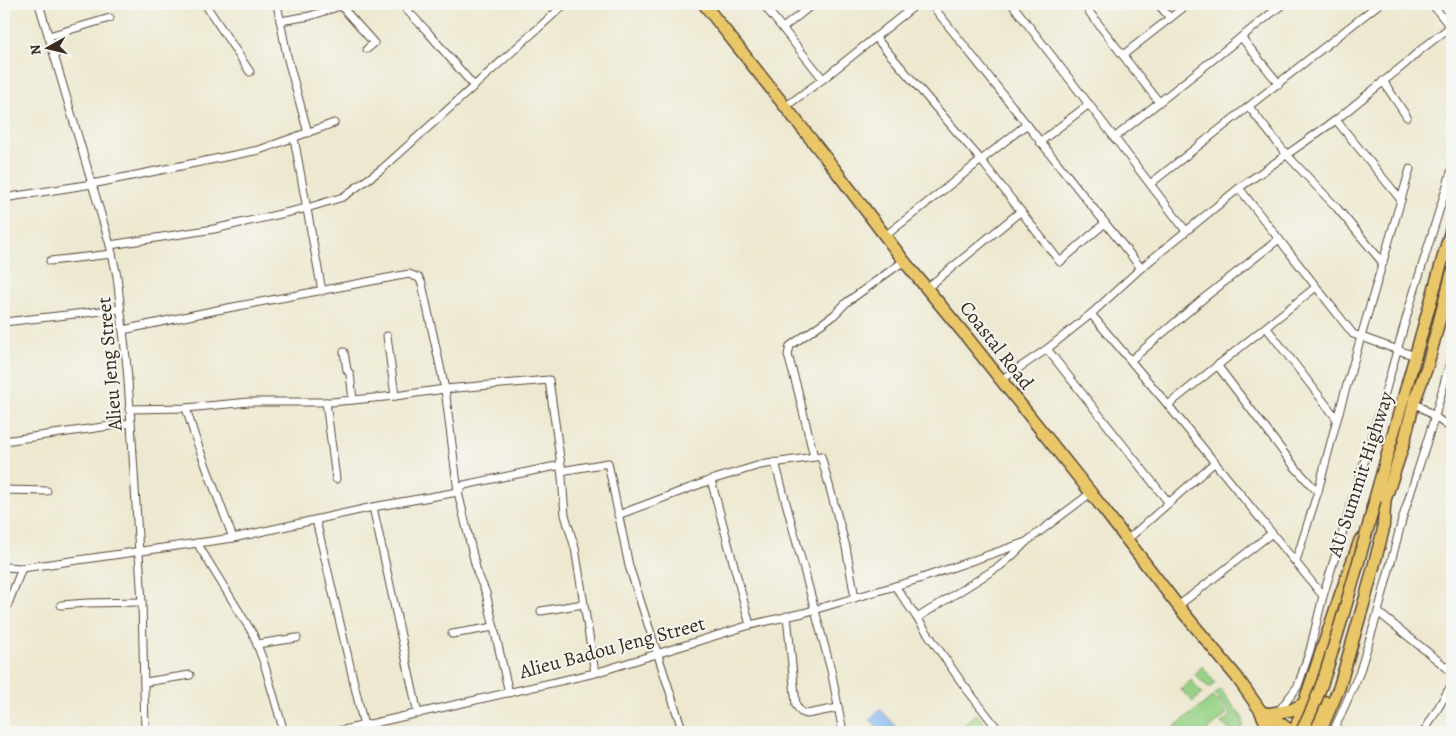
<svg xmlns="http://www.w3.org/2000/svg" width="1456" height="736" viewBox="0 0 1456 736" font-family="Alegreya,serif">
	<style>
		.green { fill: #97d286; stroke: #697e52 }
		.water { fill: #81b6ef; stroke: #5e7086 }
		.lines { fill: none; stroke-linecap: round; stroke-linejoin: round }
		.minor-casing { stroke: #564639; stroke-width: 9 }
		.primary-casing { stroke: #564639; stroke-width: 14 }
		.minor { stroke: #fff; stroke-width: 7 }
		.primary { stroke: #e9c769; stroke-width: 11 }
		.primary-bridge-casing { stroke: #564639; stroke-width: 14; stroke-linecap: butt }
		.primary-bridge { stroke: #e9c769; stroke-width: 11 }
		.labels { text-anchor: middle; stroke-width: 4; stroke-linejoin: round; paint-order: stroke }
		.street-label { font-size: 20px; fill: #3b2a1e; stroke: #f6f6f2 }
	</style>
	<rect width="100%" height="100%" fill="#f6f6f2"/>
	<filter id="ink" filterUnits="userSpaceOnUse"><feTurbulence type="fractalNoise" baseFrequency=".02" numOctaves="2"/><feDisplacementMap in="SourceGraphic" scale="10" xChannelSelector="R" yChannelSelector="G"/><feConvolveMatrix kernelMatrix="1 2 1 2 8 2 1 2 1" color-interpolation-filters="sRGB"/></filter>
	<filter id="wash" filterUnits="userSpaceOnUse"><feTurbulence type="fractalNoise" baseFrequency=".0096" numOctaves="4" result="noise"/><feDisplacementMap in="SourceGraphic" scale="20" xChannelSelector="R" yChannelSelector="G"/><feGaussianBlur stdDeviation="1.12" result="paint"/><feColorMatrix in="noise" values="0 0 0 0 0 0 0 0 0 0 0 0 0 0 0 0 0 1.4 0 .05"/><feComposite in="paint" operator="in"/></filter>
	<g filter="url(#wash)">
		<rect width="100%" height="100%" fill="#ede8cf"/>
		<g class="green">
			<polygon points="1202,666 1215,683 1209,688 1195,675"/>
			<polygon points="1191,680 1202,694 1193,702 1181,690"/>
			<polygon points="1220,689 1244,720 1242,722 1244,725 1238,732 1232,732 1221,723 1231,715 1215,694"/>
			<polygon points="1214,696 1227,714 1206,732 1178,732 1174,727"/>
			<polygon points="976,714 986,724 978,732 957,732"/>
		</g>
		<polygon class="water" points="880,709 896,726 889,732 882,732 870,719"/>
	</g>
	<g filter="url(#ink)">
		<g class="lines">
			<g class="minor-casing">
				<g id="minor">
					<polyline points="39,4 110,245 117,276 127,367 131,423 142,602 145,732"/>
					<polyline points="205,4 250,72"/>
					<polyline points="277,4 287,56 308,133"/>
					<polyline points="401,4 426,30 474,86"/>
					<polyline points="763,4 823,79"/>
					<polyline points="931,4 1141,268"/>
					<polyline points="1012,4 1186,231"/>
					<polyline points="1083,4 1159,102"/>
					<polyline points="1158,4 1170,18"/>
					<polyline points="1432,4 1452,29"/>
					<polyline points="341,6 374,43 367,49"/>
					<polyline points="280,21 310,16 346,4"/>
					<polyline points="783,28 813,4"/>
					<polyline points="49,36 110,18"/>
					<polyline points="875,37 981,160 1060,262 1105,223"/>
					<polyline points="1241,37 1279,84"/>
					<polyline points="1123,55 1188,4"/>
					<polyline points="1383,81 1407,117"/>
					<polyline points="785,107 823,79 917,4"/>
					<polyline points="1249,107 1287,155 1337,208 1383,263"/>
					<polyline points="1336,120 1401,200"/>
					<polyline points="294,138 322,291"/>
					<polyline points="1114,138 1283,4"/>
					<polyline points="1040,142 1089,104"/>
					<polyline points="1150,184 1379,4"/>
					<polyline points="1239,188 1353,334 1415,356"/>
					<polyline points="4,198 92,184 259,150 334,123"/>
					<polyline points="885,236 1027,124"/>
					<polyline points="110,245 214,229 307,208 343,197 382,169 565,4"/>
					<polyline points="50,261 112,254"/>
					<polyline points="927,288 1021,211"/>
					<polyline points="1091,314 1168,405 1323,596"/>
					<polyline points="4,322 120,309"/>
					<polyline points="1266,327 1337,419"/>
					<polyline points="123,330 212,311 409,274 419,278 422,284 445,389 549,380 561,465"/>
					<polyline points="387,336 395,396"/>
					<polyline points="1047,349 1169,503"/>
					<polyline points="344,352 347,370 350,374 353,400"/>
					<polyline points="1131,360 1204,298 1279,239"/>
					<polyline points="1217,365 1294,466 1312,486 1318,491"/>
					<polyline points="1001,380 1047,349 1091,314 1141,268 1239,188 1336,120 1405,64 1418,52 1450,27"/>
					<polyline points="326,402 336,479"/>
					<polyline points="1414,402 1452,429"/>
					<polyline points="1168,405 1316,287"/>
					<polyline points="186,408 195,437 233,538"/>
					<polyline points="129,409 186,408 249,402 331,402 395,396 445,389 458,492 477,572 486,593 509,693"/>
					<polyline points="4,441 131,423"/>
					<polyline points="814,457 798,391 788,355 790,346 834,315 847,302 904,261"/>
					<polyline points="775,462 831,670 843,732"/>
					<polyline points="561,471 608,463 629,566 683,732"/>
					<polyline points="711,480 750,625"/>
					<polyline points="4,490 47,491"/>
					<polyline points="373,507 418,714"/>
					<polyline points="618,515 711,480 760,465 821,456 846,547 855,598"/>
					<polyline points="316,520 364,726"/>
					<polyline points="1127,540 1215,462"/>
					<polyline points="197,543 253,634 264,663 284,732"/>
					<polyline points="1296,561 1318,491 1337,419 1410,169"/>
					<polyline points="4,567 22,568 233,538 373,507 458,492 464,485 561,465 565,515 575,548 595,673"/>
					<polyline points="895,586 962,683 1000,732"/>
					<polyline points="61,605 87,603 142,602"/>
					<polyline points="1178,606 1272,533"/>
					<polyline points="541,611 583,604"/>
					<polyline points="1378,612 1452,672"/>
					<polyline points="4,614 22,568"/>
					<polyline points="787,616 796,705 801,712 807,714 838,708"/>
					<polyline points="917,618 1000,566 1014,554 1026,542 1091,493"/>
					<polyline points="452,634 494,627"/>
					<polyline points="257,644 297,638"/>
					<polyline points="145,682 190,675"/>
					<polyline points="1278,712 1298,686 1310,650 1323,596 1381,407 1410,305 1452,169"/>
					<polyline points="335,732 595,673 750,625 803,613 919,579 1026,542"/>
					<polyline points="1333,732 1359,674 1378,612 1402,520 1435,416 1452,355"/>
					<polyline points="1424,732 1452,684"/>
				</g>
			</g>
			<g class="primary-casing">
				<g id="primary">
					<polyline points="704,4 833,167 904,261 966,336 1091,493 1178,606 1236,676 1260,710 1270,732"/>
					<polyline points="1372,509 1452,226"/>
					<polyline points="1266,713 1291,731"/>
					<polyline points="1267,714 1291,710 1305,703"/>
					<polyline points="1295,730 1341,593 1360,540"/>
					<polyline points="1311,732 1325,702"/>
					<polyline points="1320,732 1339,688 1365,599 1383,531 1385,500 1403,446 1414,402 1427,367 1452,273"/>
				</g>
			</g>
			<use href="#minor" class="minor"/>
			<use href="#primary" class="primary"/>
			<g class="primary-bridge-casing">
				<path id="primary-bridge" d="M1301,732C1318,701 1328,666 1338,632C1351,588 1364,545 1375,500"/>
			</g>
			<use href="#primary-bridge" class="primary-bridge"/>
		</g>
	</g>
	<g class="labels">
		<g class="street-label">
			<text transform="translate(997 345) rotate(52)" y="7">Coastal Road</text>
			<text transform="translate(109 364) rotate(-95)" y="7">Alieu Jeng Street</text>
			<text transform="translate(1360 474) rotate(-72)" y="7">AU Summit Highway</text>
			<text transform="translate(612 647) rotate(-15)" y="7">Alieu Badou Jeng Street</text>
		</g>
	</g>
	<rect width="1456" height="736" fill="none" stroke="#f6f6f2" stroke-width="20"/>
	<g transform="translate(48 48) rotate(262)" stroke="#f6f6f2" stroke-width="4" paint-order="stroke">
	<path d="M0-4L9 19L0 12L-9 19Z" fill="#3b2a1e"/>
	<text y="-8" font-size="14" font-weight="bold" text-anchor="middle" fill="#3b2a1e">N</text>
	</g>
</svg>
